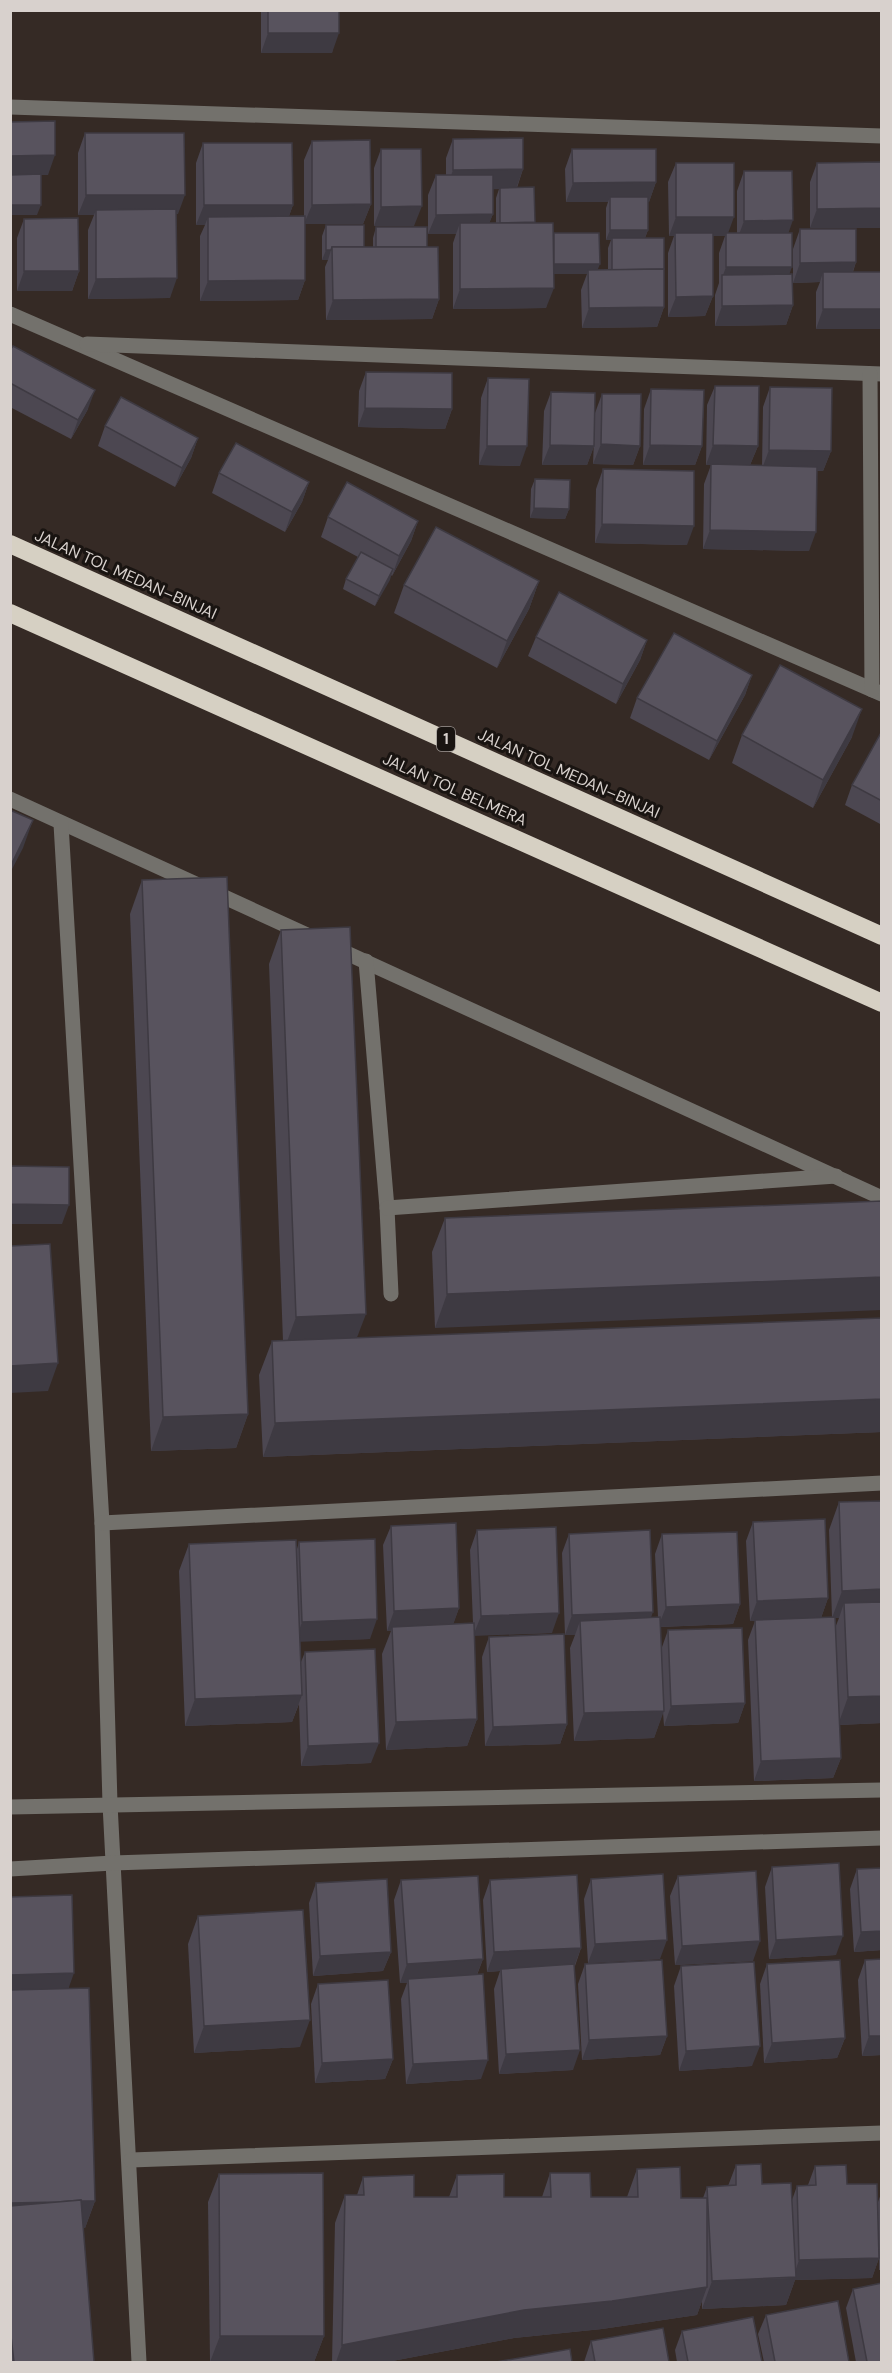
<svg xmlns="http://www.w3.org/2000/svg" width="892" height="2373" viewBox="0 0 892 2373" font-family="'DM Sans',sans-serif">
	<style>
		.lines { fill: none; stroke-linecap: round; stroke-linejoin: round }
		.minor { stroke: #73716c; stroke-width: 15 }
		.highway { stroke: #d6d0c3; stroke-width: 18 }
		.wall { fill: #4c4751; fill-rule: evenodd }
		.shaded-wall { fill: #3e3a42 }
		.building { fill: #58535e; stroke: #3e3a42; stroke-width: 1.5 }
		.labels { text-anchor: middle; stroke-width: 6; stroke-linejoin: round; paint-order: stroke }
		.shield { fill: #191411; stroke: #9f9895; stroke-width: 1.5 }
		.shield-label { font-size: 15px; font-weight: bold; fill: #d8d1cd }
		.street-label { font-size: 16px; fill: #d8d1cd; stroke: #191411 }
	</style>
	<rect width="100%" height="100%" fill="#352a25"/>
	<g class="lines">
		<g class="minor">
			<polyline points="10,107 882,136"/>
			<polyline points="10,314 882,694"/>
			<polyline points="87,344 882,374"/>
			<polyline points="870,374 872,690"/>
			<polyline points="10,799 882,1198"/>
			<polyline points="61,824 102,1523 110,1804 139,2362"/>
			<polyline points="366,961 387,1208 391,1294"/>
			<polyline points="387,1208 836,1176"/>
			<polyline points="102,1523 882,1483"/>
			<polyline points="10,1807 882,1790"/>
			<polyline points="10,1869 113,1863 882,1838"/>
			<polyline points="131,2160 882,2133"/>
		</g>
		<g class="highway">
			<polyline points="10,544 882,936"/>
			<polyline points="10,613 882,1003"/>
		</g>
	</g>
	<g class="wall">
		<polygon points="261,10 339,10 332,53 261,53"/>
		<polygon points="85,133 178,214 176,214 170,298 88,299 88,230 94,215 78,215 78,153"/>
		<path d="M453,139L523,169L517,188L535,223L553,234L597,270H608V248L611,240H606V208L608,202H566L565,169L572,149L656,182L649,202H648V230L645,238L664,307L657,327L582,328L581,290L587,274H553L546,308L453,309V243L456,234H428V195L436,175H446V158ZM493,189H499L496,198V223H489L493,214Z"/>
		<polygon points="312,141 371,204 363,224 305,224 305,280 298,300 200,301 200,236 205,225 196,225 196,163 203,143 293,205 289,216 304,216 304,160"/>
		<polygon points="381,149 414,226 374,226 374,168"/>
		<polygon points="882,162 810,228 810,182 817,163"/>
		<polygon points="676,163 728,233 737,233 737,191 744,171 788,233 789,274 793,305 786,325 715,326 715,295 719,283 719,253 725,236 713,236 713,296 705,316 668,317 668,253 674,236 669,236 668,182"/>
		<polygon points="24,219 79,271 72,291 17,291 17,238"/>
		<polygon points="326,225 364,247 373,247 373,238 376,227 427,247 439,299 432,319 326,320 325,267 328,260 322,260 322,236"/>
		<polygon points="800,229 856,262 853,272 882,272 882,329 816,329 816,292 820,282 793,283 793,249"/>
		<polygon points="10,350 88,409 71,439 10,407"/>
		<polygon points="366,372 452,409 445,429 358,427 359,391"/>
		<polygon points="488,378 520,466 479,465 481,398"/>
		<polygon points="715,386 758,446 750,465 762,466 763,407 770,387 831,451 823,471 817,471 809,551 703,549 704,484 711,465 706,465 707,405"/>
		<polygon points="651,389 702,446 695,465 643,465 644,409"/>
		<polygon points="551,392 594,446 587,465 542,465 544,411"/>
		<polygon points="602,394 640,446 633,465 593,464 595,413"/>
		<polygon points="105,426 198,438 191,458 175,487 98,446"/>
		<polygon points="603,469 687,545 595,543 596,489"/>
		<polygon points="219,473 309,482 302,502 285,532 212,493"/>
		<polygon points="535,479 569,509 565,519 530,518 531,489"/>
		<polygon points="328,517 418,521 411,541 392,576 391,575 375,606 343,589 346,579 358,557 321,537"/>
		<polygon points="539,581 529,609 497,668 394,613 404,585"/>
		<polygon points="536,637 647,640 640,660 616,704 528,656"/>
		<polygon points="752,675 745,695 709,760 630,718 637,698"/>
		<polygon points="882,731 882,825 845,805 852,785"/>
		<polygon points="742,735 852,737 813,808 732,763"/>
		<polygon points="142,880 248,1414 236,1448 151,1451 130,914"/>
		<polygon points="281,930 357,1338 882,1318 882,1432 263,1457 259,1375 272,1341 283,1341 269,964"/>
		<polygon points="882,1201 435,1328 432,1252 445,1218"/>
		<path d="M839,1502L882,1723L839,1725L841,1758L833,1778L754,1781L748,1640L755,1621H750L746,1541L753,1522L828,1598L821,1618L832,1617L829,1530ZM835,1618H839L835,1628Z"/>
		<polygon points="391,1526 459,1608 453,1624 473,1623 470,1550 477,1530 552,1633 474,1635 477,1719 467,1746 386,1750 382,1654 391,1631 387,1631 383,1545"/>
		<polygon points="569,1534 651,1618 658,1617 655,1554 662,1534 740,1604 733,1624 660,1627 661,1650 668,1630 745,1703 738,1723 664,1726 663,1712 654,1738 574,1741 570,1648 575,1635 565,1635 562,1553"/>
		<polygon points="299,1542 370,1639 300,1641 301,1662 305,1652 371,1763 301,1766 299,1704 292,1722 185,1726 179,1571 189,1544 297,1549"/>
		<polygon points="489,1637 567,1724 560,1744 485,1746 482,1657"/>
		<polygon points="772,1867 836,1955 769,1959 765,1887"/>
		<polygon points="882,1868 882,1950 854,1952 850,1889 857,1869"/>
		<polygon points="678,1876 753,1961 675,1965 670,1896"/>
		<polygon points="591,1879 660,1959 588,1963 584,1899"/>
		<polygon points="401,1880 483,1959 477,1975 481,2079 406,2084 401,1999 407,1983 400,1983 394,1900"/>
		<polygon points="490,1880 581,1948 575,1966 573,2070 499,2074 494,1989 500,1971 487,1972 483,1900"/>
		<polygon points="316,1883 391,1952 383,1971 313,1976 309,1903"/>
		<polygon points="10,1897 69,1988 95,2201 85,2228 83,2228 94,2362 10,2362"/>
		<polygon points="198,1916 300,2047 194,2053 188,1944"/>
		<polygon points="865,1960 882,2055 862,2056 858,1980"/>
		<polygon points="585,1964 667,2036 660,2055 582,2060 578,1984"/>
		<polygon points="767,1964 845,2038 837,2058 764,2063 760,1984"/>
		<polygon points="681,1966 752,2066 679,2071 674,1986"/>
		<polygon points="318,1984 393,2059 385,2079 315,2083 311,2004"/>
		<polygon points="736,2165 762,2184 792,2200 797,2186 808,2185 815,2166 878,2202 882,2191 882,2270 879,2270 879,2258 872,2278 795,2280 786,2305 702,2309 702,2301 697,2315 602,2329 514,2338 387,2362 332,2362 335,2223 345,2195 357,2195 363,2177 414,2197 449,2197 457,2175 504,2197 542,2197 550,2173 591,2197 627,2197 637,2169 681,2198 703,2198 707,2187 728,2186"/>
		<polygon points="219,2174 324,2336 314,2362 210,2362 208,2202"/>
		<polygon points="853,2289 882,2362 856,2362 846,2308"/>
		<polygon points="766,2315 849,2362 764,2362 758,2334"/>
		<polygon points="682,2331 762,2362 677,2362 675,2350"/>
		<polygon points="591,2341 669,2362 584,2362"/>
	</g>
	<g class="shaded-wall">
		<polygon points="268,33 339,33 332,53 261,53"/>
		<polygon points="55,155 48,175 10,175 10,156"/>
		<polygon points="523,169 516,189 446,190 453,170"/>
		<polygon points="656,182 649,202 610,202 610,197 608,202 566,202 573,183"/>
		<polygon points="86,195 185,195 178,214 96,215 96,210 94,215 78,215"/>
		<polygon points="371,204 363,224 304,224 312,205"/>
		<polygon points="10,205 41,205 37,215 10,215"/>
		<polygon points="204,205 293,205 286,224 208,217 205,225 196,225"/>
		<polygon points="422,206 414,226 374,226 381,207"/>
		<polygon points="882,208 882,228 810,228 817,209"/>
		<polygon points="493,214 485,234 460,223 456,234 428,234 436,215"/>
		<polygon points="676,217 734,217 727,236 726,233 725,236 675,236 675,233 674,236 669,236"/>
		<polygon points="793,220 786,240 737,240 744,221"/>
		<polygon points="610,230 648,230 644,240 612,238 611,240 606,240"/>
		<polygon points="326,250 331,250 328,260 322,260"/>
		<polygon points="856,262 849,282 823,272 820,282 793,283 800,263"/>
		<polygon points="554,264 600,264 596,274 588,270 587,274 550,274"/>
		<polygon points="726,267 792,267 785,286 722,278"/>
		<polygon points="24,271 79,271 72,291 17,291"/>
		<polygon points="177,278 170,298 88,299 96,279"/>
		<polygon points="305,280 298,300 200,301 208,281"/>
		<polygon points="554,288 546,308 453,309 460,289"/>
		<polygon points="713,296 705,316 668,317 676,297"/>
		<polygon points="439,299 432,319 326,320 333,300"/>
		<polygon points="793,305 786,325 715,326 722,306"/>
		<polygon points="664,307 657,327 582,328 589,308"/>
		<polygon points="823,309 882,309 882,329 816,329"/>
		<polygon points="95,390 88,409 71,439 78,420"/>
		<polygon points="365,408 452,409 445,429 358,427"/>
		<polygon points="198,438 191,458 175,487 182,468"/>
		<polygon points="601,444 640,446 633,465 593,464"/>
		<polygon points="550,445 594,446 587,465 542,465"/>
		<polygon points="650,445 702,446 695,465 643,465"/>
		<polygon points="713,445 758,446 750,465 706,465"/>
		<polygon points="487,446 527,446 520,466 479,465"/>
		<polygon points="769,450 831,451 823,471 762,469"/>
		<polygon points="309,482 302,502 285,532 292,512"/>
		<polygon points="534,508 569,509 565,519 530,518"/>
		<polygon points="418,521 411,541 392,576 399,556"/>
		<polygon points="602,524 694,526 687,545 595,543"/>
		<polygon points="710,530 816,532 809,551 703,549"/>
		<polygon points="393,569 390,580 375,606 379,596"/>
		<polygon points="539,581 529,609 497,668 507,641"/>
		<polygon points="647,640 640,660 616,704 623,684"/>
		<polygon points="752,675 745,695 709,760 717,741"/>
		<polygon points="862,709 852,737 813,808 823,780"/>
		<polygon points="33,820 23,848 10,873 10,867"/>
		<polygon points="10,1204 69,1205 62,1224 10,1224"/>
		<polygon points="882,1277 882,1310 435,1328 447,1294"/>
		<polygon points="366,1314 353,1348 284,1350 296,1317"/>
		<polygon points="58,1363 48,1391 10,1393 10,1366"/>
		<polygon points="882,1399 882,1432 263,1457 275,1423"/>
		<polygon points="248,1414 236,1448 151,1451 163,1417"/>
		<polygon points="882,1589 882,1617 844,1603 839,1618 832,1618 842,1591"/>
		<polygon points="828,1598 821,1618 750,1621 757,1601"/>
		<polygon points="740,1604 733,1624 658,1627 666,1607"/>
		<polygon points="459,1608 452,1628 392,1627 391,1631 387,1631 394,1611"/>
		<polygon points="653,1612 646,1632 580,1621 575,1635 565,1635 572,1615"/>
		<polygon points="559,1613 552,1633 473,1636 481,1616"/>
		<polygon points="377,1619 370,1639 295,1642 302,1622"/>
		<polygon points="302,1695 292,1722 185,1726 195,1699"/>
		<polygon points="882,1696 882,1723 838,1725 848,1697"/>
		<polygon points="745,1703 738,1723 664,1726 671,1706"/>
		<polygon points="664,1711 654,1738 574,1741 584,1713"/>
		<polygon points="477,1719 467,1746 386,1750 396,1722"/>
		<polygon points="567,1724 560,1744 485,1746 493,1727"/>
		<polygon points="379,1743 371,1763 301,1766 308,1746"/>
		<polygon points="841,1758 833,1778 754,1781 761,1761"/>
		<polygon points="882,1931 882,1950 854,1952 861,1932"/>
		<polygon points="843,1936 836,1955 769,1959 776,1940"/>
		<polygon points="667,1940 660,1959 588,1963 595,1944"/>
		<polygon points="760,1941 753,1961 675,1965 682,1946"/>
		<polygon points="581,1948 574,1967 501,1969 500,1971 487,1972 494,1952"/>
		<polygon points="391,1952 383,1971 313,1976 320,1956"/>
		<polygon points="483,1959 475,1979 408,1979 407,1983 400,1983 407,1964"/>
		<polygon points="74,1973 64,2001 10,2002 10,1975"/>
		<polygon points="310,2020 300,2047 194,2053 204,2026"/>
		<polygon points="667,2036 660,2055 582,2060 589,2040"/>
		<polygon points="869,2036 882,2036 882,2055 862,2056"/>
		<polygon points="845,2038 837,2058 764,2063 772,2043"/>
		<polygon points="760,2046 752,2066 679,2071 686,2051"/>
		<polygon points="580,2050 573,2070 499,2074 506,2054"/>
		<polygon points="393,2059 385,2079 315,2083 322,2063"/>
		<polygon points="488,2060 481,2079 406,2084 413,2064"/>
		<polygon points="95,2201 85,2228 10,2230 10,2203"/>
		<polygon points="879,2258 872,2278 795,2280 786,2305 702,2309 712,2281 793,2278 799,2260"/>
		<polygon points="707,2287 697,2315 602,2329 514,2338 387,2362 336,2362 342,2345 524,2310"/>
		<polygon points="220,2336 324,2336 314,2362 210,2362"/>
	</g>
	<g class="building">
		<rect x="268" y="10" width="71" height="23"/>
		<polygon points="55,121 55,155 10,156 10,122"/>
		<polygon points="85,133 184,133 185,195 86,195"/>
		<polygon points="523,138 523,169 453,170 453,139"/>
		<polygon points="370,140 371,204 312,205 312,141"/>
		<polygon points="203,143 292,143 293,205 204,205"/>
		<polygon points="381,149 421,149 422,206 381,207"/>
		<polygon points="572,149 656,149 656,182 573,183"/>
		<polygon points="882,162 882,208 817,209 817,163"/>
		<rect x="676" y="163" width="58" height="54"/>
		<polygon points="744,171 792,171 793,220 744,221"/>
		<polygon points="41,174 41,205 10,205 10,175"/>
		<polygon points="436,175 493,175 493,214 436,215"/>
		<polygon points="534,187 535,222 500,223 500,188"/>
		<rect x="610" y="197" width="38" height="33"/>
		<polygon points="176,209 177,278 96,279 96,210"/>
		<polygon points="305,216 305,280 208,281 208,217"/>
		<polygon points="78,218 79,271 24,271 24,219"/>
		<polygon points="460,223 553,223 554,288 460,289"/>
		<polygon points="326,225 364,225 364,247 332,247 331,250 326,250"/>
		<rect x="376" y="227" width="51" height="20"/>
		<polygon points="800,229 856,229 856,262 800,263"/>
		<polygon points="554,233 599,233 600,264 554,264"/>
		<polygon points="675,233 713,233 713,296 676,297"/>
		<rect x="726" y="233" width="66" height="34"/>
		<polygon points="612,238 664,238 664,269 612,270"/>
		<polygon points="332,247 438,247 439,299 333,300"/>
		<polygon points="664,269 664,307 589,308 588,270"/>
		<rect x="823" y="272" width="59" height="37"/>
		<polygon points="792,274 793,305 722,306 722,275"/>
		<polygon points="13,346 95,390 78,420 10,383 10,350"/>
		<polygon points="366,372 452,373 452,409 365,408"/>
		<polygon points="488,378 529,379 527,446 487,446"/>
		<polygon points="715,386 759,386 758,446 713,445"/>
		<polygon points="770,387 832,388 831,451 769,450"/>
		<polygon points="651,389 704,390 702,446 650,445"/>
		<polygon points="551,392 595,393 594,446 550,445"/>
		<polygon points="602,394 641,394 640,446 601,444"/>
		<polygon points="121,397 198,438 182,468 105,426"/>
		<polygon points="236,443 309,482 292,512 219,473"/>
		<polygon points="711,464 817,467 816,532 710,530"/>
		<polygon points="603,469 694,471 694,526 602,524"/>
		<polygon points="535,479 570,480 569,509 534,508"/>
		<polygon points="347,482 418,521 399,556 328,517"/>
		<polygon points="436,527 539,581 507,641 404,585"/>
		<polygon points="361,552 393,569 379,596 346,579"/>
		<polygon points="559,592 647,640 623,684 536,637"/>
		<polygon points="674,633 752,675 717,741 637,698"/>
		<polygon points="780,665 862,709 823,780 742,735"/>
		<polygon points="882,731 882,801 852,785"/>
		<polygon points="10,810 33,820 10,867"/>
		<polygon points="227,877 248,1414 163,1417 142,880"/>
		<polygon points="350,927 366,1314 296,1317 281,930"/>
		<polygon points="10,1166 69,1167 69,1205 10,1204"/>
		<polygon points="882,1201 882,1277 447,1294 445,1218"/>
		<polygon points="50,1244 58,1363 10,1366 10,1246"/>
		<polygon points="882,1318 882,1399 275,1423 272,1341"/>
		<polygon points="882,1501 882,1589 842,1591 839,1502"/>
		<polygon points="825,1519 828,1598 757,1601 753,1522"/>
		<polygon points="456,1523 459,1608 394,1611 391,1526"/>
		<polygon points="556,1527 559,1613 481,1616 477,1530"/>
		<polygon points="650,1530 653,1612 572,1615 569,1534"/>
		<polygon points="737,1532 740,1604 666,1607 662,1534"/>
		<polygon points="375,1539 377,1619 302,1622 299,1542"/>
		<polygon points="296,1540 302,1695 195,1699 189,1544"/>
		<polygon points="882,1602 882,1696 848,1697 844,1603"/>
		<polygon points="660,1617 664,1711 584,1713 580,1621"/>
		<polygon points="835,1617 841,1758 761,1761 755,1620"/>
		<polygon points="474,1623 477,1719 396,1722 392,1627"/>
		<polygon points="742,1628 745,1703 671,1706 668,1630"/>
		<polygon points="564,1634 567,1724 493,1727 489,1637"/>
		<polygon points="375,1649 379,1743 308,1746 305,1652"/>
		<polygon points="839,1863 843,1936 776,1940 772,1867"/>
		<polygon points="882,1868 882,1931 861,1932 857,1869"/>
		<polygon points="756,1871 760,1941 682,1946 678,1876"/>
		<polygon points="663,1874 667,1940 595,1944 591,1879"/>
		<polygon points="577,1875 581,1948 494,1952 490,1880"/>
		<polygon points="478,1876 483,1959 407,1964 401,1880"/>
		<polygon points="387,1879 391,1952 320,1956 316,1883"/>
		<polygon points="72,1895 74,1973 10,1975 10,1897"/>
		<polygon points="303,1910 310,2020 204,2026 198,1916"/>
		<polygon points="882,1959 882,2036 869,2036 865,1960"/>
		<polygon points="662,1960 667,2036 589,2040 585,1964"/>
		<polygon points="840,1960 845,2038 772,2043 767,1964"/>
		<polygon points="754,1962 760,2046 686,2051 681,1966"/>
		<polygon points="574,1964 580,2050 506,2054 501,1969"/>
		<polygon points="483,1974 488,2060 413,2064 408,1979"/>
		<polygon points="388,1980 393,2059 322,2063 318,1984"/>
		<polygon points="89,1988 95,2201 81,2201 81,2200 58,2202 10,2203 10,1990"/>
		<polygon points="761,2164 762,2184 791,2183 796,2277 712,2281 707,2187 736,2185 736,2165"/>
		<polygon points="846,2165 847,2184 877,2184 879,2258 799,2260 797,2186 816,2185 815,2166"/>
		<polygon points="680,2167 681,2198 707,2198 707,2287 612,2301 524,2310 342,2345 345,2195 364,2195 363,2177 414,2175 414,2197 457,2197 457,2175 504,2174 504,2197 551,2197 550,2173 590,2173 591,2197 638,2197 637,2169"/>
		<polygon points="323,2173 324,2336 220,2336 219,2174"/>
		<polygon points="81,2200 94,2362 14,2362 10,2327 10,2206"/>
		<polygon points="882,2283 882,2362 867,2362 853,2289"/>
		<polygon points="838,2301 849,2362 775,2362 766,2315"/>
		<polygon points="753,2317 762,2362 688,2362 682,2331"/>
		<polygon points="663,2328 669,2362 595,2362 591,2341"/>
		<polygon points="570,2349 572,2362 496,2362"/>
	</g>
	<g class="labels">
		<rect class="shield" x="437" y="727" width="18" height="24" rx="4.5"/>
		<g class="shield-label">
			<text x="446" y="744">1</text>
		</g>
		<g class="street-label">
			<text transform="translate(126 574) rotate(24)" y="6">JALAN TOL MEDAN–BINJAI</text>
			<text transform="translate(569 773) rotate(24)" y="6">JALAN TOL MEDAN–BINJAI</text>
			<text transform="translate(455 789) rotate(24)" y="6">JALAN TOL BELMERA</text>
		</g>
	</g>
	<rect width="892" height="2373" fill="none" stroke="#d8d1cd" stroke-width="24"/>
</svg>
